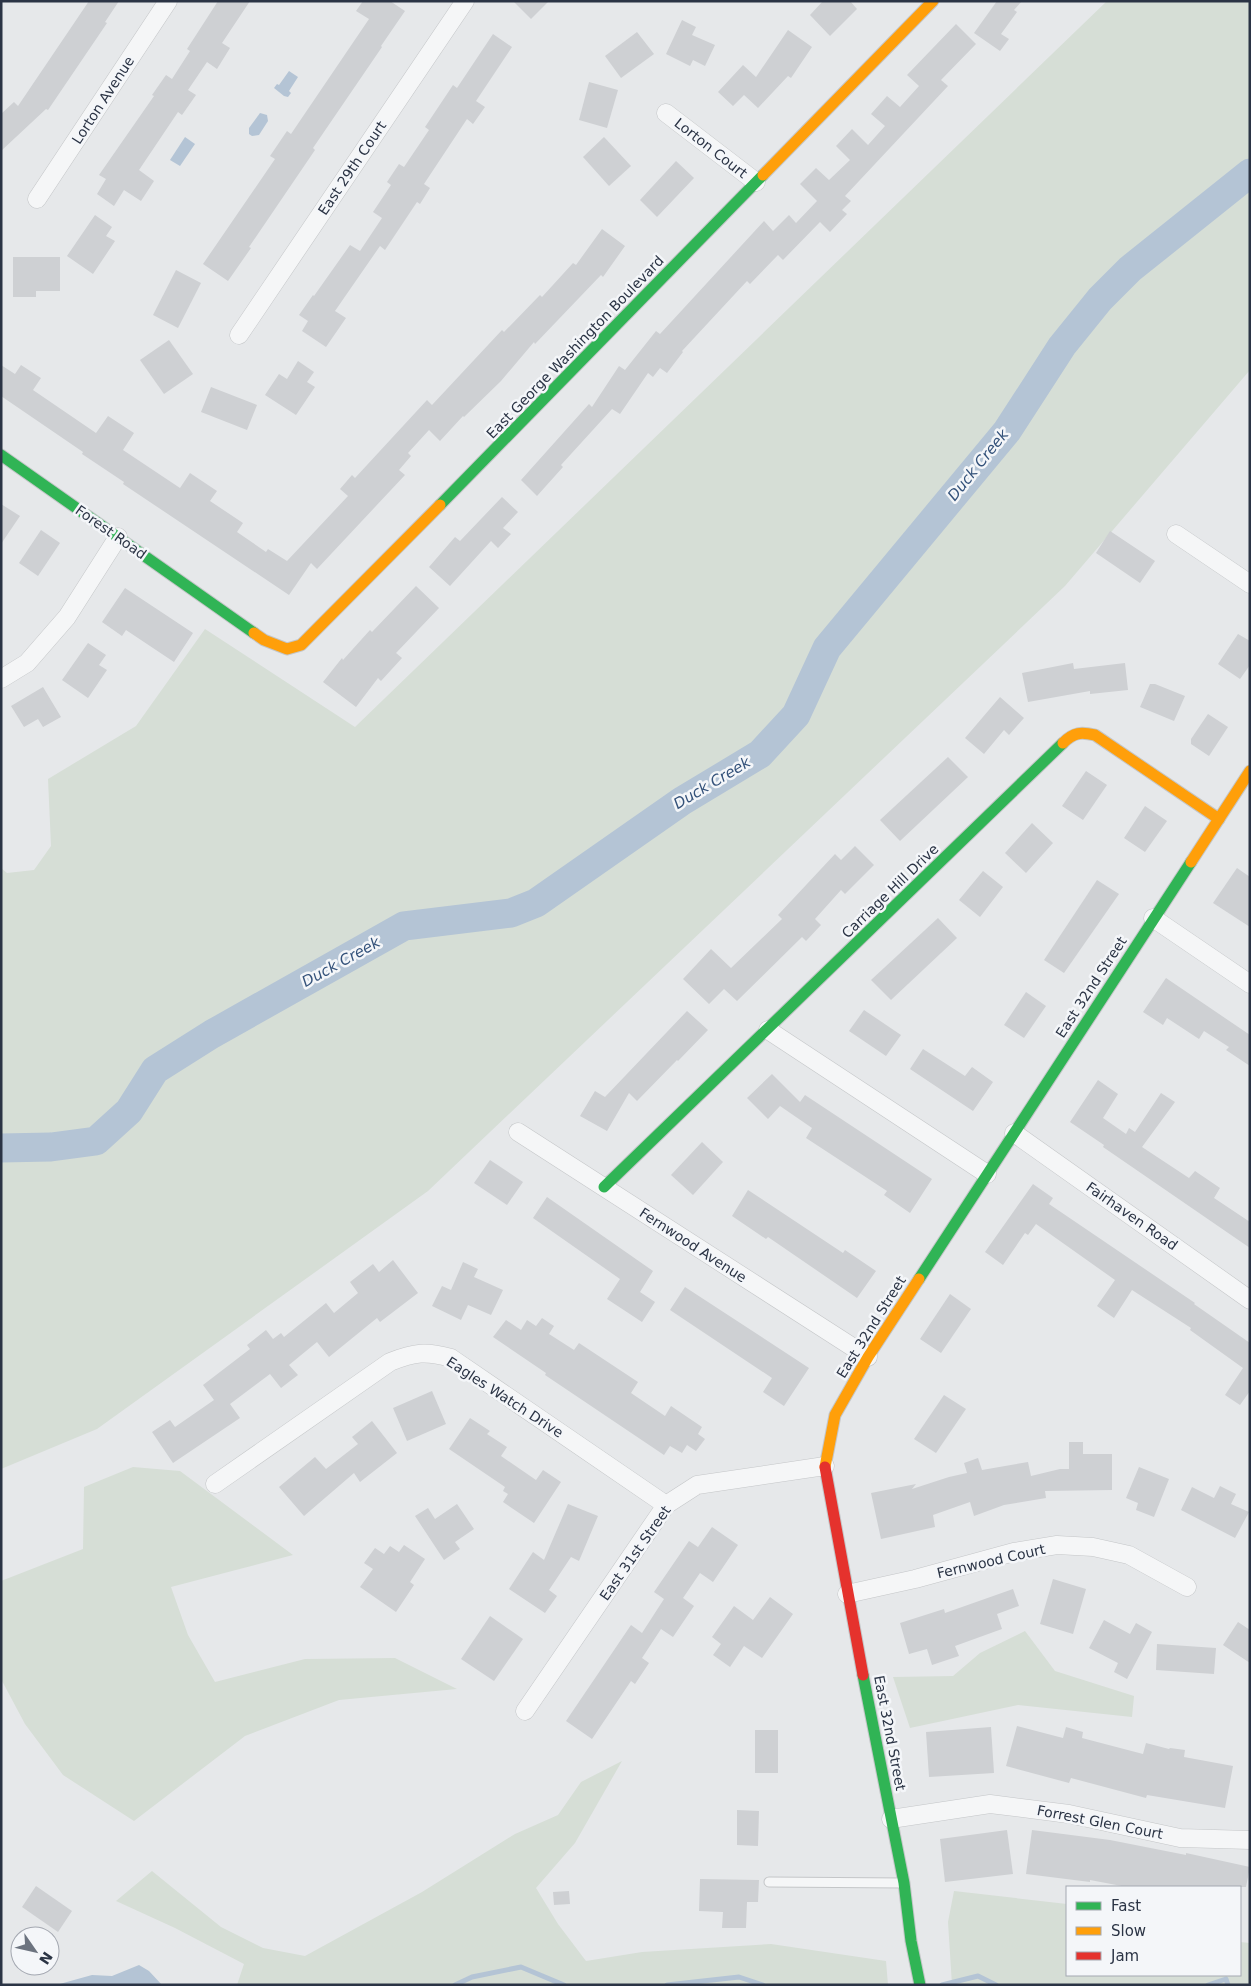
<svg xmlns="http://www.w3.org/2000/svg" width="1251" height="1986" viewBox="0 0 1251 1986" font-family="'DejaVu Sans',sans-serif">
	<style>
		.green { fill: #d6ded6 }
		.water { fill: #b4c4d5 }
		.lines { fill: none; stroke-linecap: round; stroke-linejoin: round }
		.stream { stroke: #b4c4d5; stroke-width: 5 }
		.river { stroke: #b4c4d5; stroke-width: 29 }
		.building { fill: #ced0d3 }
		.lane-casing { stroke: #c4c6c8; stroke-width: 11 }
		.street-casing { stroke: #c4c6c8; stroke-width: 19 }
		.fast-casing { stroke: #c4c6c8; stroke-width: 13 }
		.slow-casing { stroke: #c4c6c8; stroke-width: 13 }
		.jam-casing { stroke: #c4c6c8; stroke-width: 13 }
		.lane { stroke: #f5f6f7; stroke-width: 9 }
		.street { stroke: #f5f6f7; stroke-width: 18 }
		.fast { stroke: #30b455; stroke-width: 11 }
		.slow { stroke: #ff9f0a; stroke-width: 11 }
		.jam { stroke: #e5322d; stroke-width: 11 }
		.labels { text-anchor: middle; stroke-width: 5; stroke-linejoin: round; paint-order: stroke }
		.street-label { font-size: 14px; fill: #2b3445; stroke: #f4f6f9 }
		.water-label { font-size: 15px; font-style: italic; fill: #34527a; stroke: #f4f6f9 }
	</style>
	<rect width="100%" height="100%" fill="#e6e8ea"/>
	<g class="green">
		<polygon points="1107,1 1250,1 1250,370 1065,586 428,1191 97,1429 1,1469 1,868 7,873 34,870 51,846 48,779 136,726 205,629 355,727"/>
		<polygon points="133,1467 180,1471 293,1555 171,1587 188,1635 215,1682 305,1659 395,1658 457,1689 339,1700 245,1736 134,1821 63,1775 25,1724 1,1679 1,1581 83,1549 84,1487"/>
		<polygon points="1025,1631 1055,1671 1134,1696 1132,1717 1018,1705 910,1728 893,1677 953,1676 980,1653"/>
		<polygon points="622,1761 575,1843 536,1888 558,1924 586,1961 642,1952 771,1944 886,1961 888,1985 237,1985 244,1964 175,1928 116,1901 152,1871 221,1927 263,1948 305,1956 422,1892 515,1834 558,1815 581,1782"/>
		<polygon points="954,1891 1067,1904 1067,1975 1240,1975 1240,1942 1250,1943 1250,1985 952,1985 948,1922"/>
	</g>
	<g class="water">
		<polygon points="289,71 298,77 289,91 291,93 288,97 284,96 274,88 277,84 279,85"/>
		<polygon points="260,113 267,115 268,121 259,135 252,136 249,134 249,128"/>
		<polygon points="185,137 195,144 180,166 170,160"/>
		<polygon points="139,1965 149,1971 162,1985 56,1985 92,1975 112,1976"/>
	</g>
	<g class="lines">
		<g class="stream">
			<polyline points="455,1985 472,1977 521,1967 564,1985"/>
			<polyline points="667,1985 739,1977 763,1985"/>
			<polyline points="942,1985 978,1976 996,1985"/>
			<polyline points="1208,1985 1226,1979 1228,1985"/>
		</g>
		<polyline class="river" points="1,1148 51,1147 96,1141 129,1111 155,1070 212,1034 404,926 511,913 536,903 682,801 760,754 796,715 827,648 1007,431 1062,346 1100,299 1130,269 1250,173"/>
	</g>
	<g class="building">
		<polygon points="89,1 119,1 105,22 107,23 48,110 46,109 1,151 1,114 14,102 18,106"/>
		<polygon points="218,1 250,1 222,43 230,48 217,69 207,62 188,90 196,95 182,115 178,112 139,170 154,181 141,201 124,190 114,206 97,194 106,179 99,175 154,96 152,95 166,75 172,79 190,51 187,49"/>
		<polygon points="363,1 390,1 405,11 381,46 382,47 313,148 315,150 249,247 251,248 228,281 203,264 275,159 270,156 287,131 291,134 369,19 356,11"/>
		<polygon points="513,1 549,1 531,19"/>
		<polygon points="823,1 850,1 857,9 830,36 810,15"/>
		<polygon points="997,1 1022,1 1014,10 1017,12 1001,34 1009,39 1000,51 974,33"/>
		<polygon points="682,20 696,27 692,35 715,45 705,66 693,60 690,66 666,54"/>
		<polygon points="956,24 976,44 941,80 948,86 845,196 851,201 842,210 847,214 830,232 820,222 783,260 778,255 750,284 747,281 682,351 683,352 667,373 660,368 653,377 648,373 620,414 612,409 561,465 563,467 537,496 521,480 589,404 592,407 619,366 625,370 656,331 660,334 764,221 773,231 789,215 796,223 817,201 800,184 816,168 829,180 850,160 836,146 852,129 868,145 885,126 871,114 887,96 900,107 919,86 907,75"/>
		<polygon points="788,30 812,47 791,78 788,76 758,108 744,95 733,106 718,92 743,65 756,77"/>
		<polygon points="637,32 654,54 621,78 605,56"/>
		<polygon points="493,34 512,47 476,101 485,107 473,124 467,119 424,184 430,188 420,204 417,202 385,250 380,246 335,311 346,318 326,347 302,331 308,321 299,315 313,295 314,296 350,245 360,251 382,218 373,212 391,185 387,182 399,164 404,167 429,130 425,127 453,85 457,88"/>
		<polygon points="589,82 618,90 607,128 579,120"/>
		<polygon points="604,137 631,166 609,186 583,157"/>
		<polygon points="676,161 694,178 657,217 640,200"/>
		<polygon points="95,215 112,227 106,236 115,241 93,274 67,256"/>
		<polygon points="602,229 625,246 603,277 601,275 535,344 534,342 501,381 464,417 463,416 440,441 429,430 408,453 411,456 399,470 405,475 317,569 311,563 289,595 123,484 124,482 82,454 83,452 1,396 1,365 15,374 21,365 41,378 33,390 96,433 108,416 134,433 123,450 180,488 190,473 217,491 210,501 243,523 237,532 266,552 268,549 287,561 348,496 340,489 352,475 355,478 427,400 432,405 502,330 504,332 540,295 542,297 573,263 576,265"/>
		<polygon points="13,257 60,257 60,291 36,291 36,297 13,297"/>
		<polygon points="176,270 201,283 178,328 153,315"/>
		<polygon points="169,340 193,374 164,394 140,360"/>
		<polygon points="298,361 314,372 307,382 315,387 296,415 265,395 279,374 287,379"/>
		<polygon points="211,387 257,405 247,430 201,412"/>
		<polygon points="502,497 518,512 503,528 511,534 498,548 491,541 450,586 429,567 455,537 460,541"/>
		<polygon points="1,504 20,516 1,544"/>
		<polygon points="41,530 60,543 38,576 19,563"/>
		<polygon points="1110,531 1155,561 1140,583 1096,553"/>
		<polygon points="416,586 439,608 396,653 402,658 381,681 378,678 356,707 323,682 342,658 343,660 370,630 372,632"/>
		<polygon points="125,588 193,633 174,662 126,630 122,636 102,622"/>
		<polygon points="1238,634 1250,641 1250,665 1240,679 1218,664"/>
		<polygon points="88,643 106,655 99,665 107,670 88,698 62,680"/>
		<polygon points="1073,663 1074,669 1125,663 1128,690 1090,694 1090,691 1028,702 1022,673"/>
		<polygon points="1150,684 1155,684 1185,696 1174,721 1140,707"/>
		<polygon points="43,687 61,717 43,727 38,719 24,727 11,706"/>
		<polygon points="1000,697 1024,718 1009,735 1004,730 984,754 965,738"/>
		<polygon points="1208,714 1228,727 1209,756 1191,744 1191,739"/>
		<polygon points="948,757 968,777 900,841 880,820"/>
		<polygon points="1086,771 1107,785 1083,820 1062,806"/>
		<polygon points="1145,806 1167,821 1145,852 1124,838"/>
		<polygon points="1032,823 1053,843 1026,873 1005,853"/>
		<polygon points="855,846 874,865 845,894 841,890 815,919 821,925 806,941 802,937 737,1001 724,989 709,1004 683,979 711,949 731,968 782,919 778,915 835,854 841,860"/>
		<polygon points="1237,868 1250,877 1250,927 1213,903"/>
		<polygon points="983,871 1003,887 980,917 959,900"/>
		<polygon points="1097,880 1119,894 1064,973 1044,960"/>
		<polygon points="938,918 957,938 891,1000 871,980"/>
		<polygon points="1166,978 1250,1035 1250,1066 1226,1050 1229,1047 1204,1031 1199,1039 1167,1018 1163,1025 1143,1012"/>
		<polygon points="1026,992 1046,1006 1024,1038 1004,1025"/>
		<polygon points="864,1010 901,1035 886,1056 849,1031"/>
		<polygon points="687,1011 708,1030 678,1061 677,1060 637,1101 629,1093 607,1131 580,1116 595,1091 605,1097"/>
		<polygon points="923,1049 965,1076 972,1067 993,1082 973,1111 910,1069"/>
		<polygon points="772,1074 800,1102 805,1095 932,1179 910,1213 884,1195 887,1191 806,1138 812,1128 780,1106 768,1119 747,1098"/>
		<polygon points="1098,1080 1118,1094 1103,1118 1126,1134 1129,1128 1135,1132 1161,1093 1175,1102 1142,1147 1189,1178 1195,1171 1220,1188 1214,1198 1250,1222 1250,1248 1103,1147 1104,1145 1070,1122"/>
		<polygon points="702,1142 723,1162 693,1195 671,1175"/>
		<polygon points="490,1160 523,1182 507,1205 474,1183"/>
		<polygon points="1033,1184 1053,1198 1049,1204 1195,1303 1194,1304 1250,1343 1250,1391 1240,1405 1225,1395 1243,1368 1190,1330 1191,1328 1132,1290 1114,1318 1097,1306 1115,1280 1036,1224 1028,1235 1025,1233 1003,1265 985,1252"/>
		<polygon points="748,1190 843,1253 845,1250 876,1271 857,1298 768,1237 766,1239 732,1216"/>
		<polygon points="547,1197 653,1271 640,1292 655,1302 642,1322 607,1299 620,1279 533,1218"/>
		<polygon points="393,1260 418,1293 380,1322 377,1318 329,1357 317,1342 289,1365 298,1375 281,1388 270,1374 230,1404 240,1418 173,1463 152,1432 170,1420 175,1427 214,1400 203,1385 250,1349 247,1345 266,1330 273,1339 281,1333 284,1337 326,1303 334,1313 358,1293 350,1282 373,1264 379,1272"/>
		<polygon points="463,1262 478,1269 474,1277 503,1290 491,1315 468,1305 461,1320 432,1306 442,1286 451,1290"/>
		<polygon points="685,1287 809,1368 784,1406 763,1392 772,1378 670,1310"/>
		<polygon points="950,1294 971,1309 941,1353 920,1339"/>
		<polygon points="542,1318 554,1326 549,1334 574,1350 579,1343 638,1382 631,1393 665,1416 671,1406 702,1427 698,1434 705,1439 696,1451 687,1445 682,1453 670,1446 664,1455 545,1375 546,1373 493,1337 506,1320 521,1330 527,1320 536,1326"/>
		<polygon points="432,1391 446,1424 407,1441 393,1408"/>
		<polygon points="944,1395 966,1409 936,1453 914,1439"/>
		<polygon points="470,1418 490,1431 487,1434 507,1447 501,1456 536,1480 543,1470 561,1482 534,1523 503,1502 508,1494 503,1491 505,1487 449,1449"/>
		<polygon points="372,1421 397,1453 360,1482 354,1473 304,1516 279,1487 315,1457 326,1469 358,1444 352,1437"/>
		<polygon points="1069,1442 1083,1442 1083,1454 1112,1454 1112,1490 1045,1491 1046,1498 1004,1505 974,1516 970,1502 933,1515 935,1527 881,1539 871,1493 916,1484 912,1489 949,1477 967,1473 964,1463 978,1458 982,1470 1028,1462 1031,1476 1060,1469 1069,1469"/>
		<polygon points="1139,1467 1169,1479 1154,1517 1136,1510 1138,1503 1126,1498"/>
		<polygon points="1220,1486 1236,1494 1231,1504 1249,1512 1235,1538 1181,1510 1192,1487 1214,1498"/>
		<polygon points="457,1504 474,1529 455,1542 460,1549 444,1560 415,1516 428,1508 435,1519"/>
		<polygon points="568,1504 598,1516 579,1561 571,1557 549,1590 557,1596 545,1613 509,1589 533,1552 544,1560"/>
		<polygon points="712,1527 738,1545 713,1582 700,1573 683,1598 694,1606 673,1637 661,1629 642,1658 649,1663 635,1684 631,1681 592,1739 566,1721 631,1625 642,1633 664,1599 654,1592 689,1541 698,1547"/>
		<polygon points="404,1545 425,1559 410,1582 414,1585 396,1612 360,1587 373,1569 364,1563 375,1548 384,1554 390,1546 399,1552"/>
		<polygon points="1053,1579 1086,1589 1073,1634 1040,1624"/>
		<polygon points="1013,1589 1019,1606 997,1614 1002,1629 955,1646 959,1656 932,1665 927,1649 909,1654 900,1623 944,1609 945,1613"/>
		<polygon points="770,1597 793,1614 762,1658 744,1646 730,1667 713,1655 721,1644 712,1637 734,1606 753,1620"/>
		<polygon points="490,1616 523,1639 494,1681 461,1659"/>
		<polygon points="1104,1620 1130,1634 1136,1623 1152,1632 1127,1679 1114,1672 1118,1663 1089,1648"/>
		<polygon points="1238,1622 1250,1630 1250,1663 1223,1645"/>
		<polygon points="1157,1644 1216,1648 1214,1674 1156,1670"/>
		<polygon points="1017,1726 1063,1738 1066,1727 1083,1732 1082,1738 1143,1754 1146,1743 1169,1749 1170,1748 1185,1750 1184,1757 1233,1766 1225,1808 1147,1795 1146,1798 1071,1778 1069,1783 1006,1766"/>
		<polygon points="991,1727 994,1773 929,1777 926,1732"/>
		<rect x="755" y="1730" width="23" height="43"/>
		<polygon points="737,1810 759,1811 758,1846 737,1845"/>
		<polygon points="1007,1830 1013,1874 945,1882 940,1839"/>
		<polygon points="1032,1830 1110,1840 1186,1855 1186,1853 1250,1867 1246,1887 1127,1887 1090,1880 1090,1882 1026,1874"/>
		<polygon points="700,1879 759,1880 758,1902 747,1902 746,1928 722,1928 723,1912 699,1911"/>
		<polygon points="36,1886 72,1911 58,1932 22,1907"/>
		<polygon points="569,1891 570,1904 554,1905 553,1892"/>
	</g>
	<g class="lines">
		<g class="lane-casing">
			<polyline id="lane" points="769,1882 903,1883"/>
		</g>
		<g class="street-casing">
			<g id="street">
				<polyline points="666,113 756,182"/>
				<polyline points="37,199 168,1"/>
				<polyline points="239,335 465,1"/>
				<polyline points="1176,534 1250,584"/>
				<polyline points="1,679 27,663 67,617 118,537"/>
				<polyline points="1153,918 1250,984"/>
				<polyline points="768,1030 987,1174"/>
				<polyline points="518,1132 868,1357"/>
				<polyline points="1014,1133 1250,1300"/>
				<path d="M215,1484L390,1362C415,1352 426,1351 451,1358L666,1505"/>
				<polyline points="847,1594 915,1579 1014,1552 1057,1545 1093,1547 1129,1555 1187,1587"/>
				<polyline points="525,1711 666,1505 697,1485 825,1466"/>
				<polyline points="891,1819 990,1804 1069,1814 1180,1838 1250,1840"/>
			</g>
		</g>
		<g class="fast-casing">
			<g id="fast">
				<polyline points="1,455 254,633"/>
				<polyline points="440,505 763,175"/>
				<polyline points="604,1187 1063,743"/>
				<polyline points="919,1279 1191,862"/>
				<polyline points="863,1675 904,1883 911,1941 920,1985"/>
			</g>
		</g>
		<g class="slow-casing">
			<g id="slow">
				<polyline points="763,175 933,1"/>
				<polyline points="254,633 264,640 287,649 301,645 440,505"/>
				<path d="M1063,743C1074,732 1081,732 1095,735L1219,819"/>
				<polyline points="1191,862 1250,771"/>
				<polyline points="825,1467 835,1415 868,1357 919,1279"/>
			</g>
		</g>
		<g class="jam-casing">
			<polyline id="jam" points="825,1467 863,1675"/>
		</g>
		<use href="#lane" class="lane"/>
		<use href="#street" class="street"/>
		<use href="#fast" class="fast"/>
		<use href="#slow" class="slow"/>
		<use href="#jam" class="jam"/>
	</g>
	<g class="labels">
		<g class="street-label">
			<text transform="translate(103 100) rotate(-57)" y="5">Lorton Avenue</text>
			<text transform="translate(711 148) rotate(38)" y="5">Lorton Court</text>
			<text transform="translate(352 168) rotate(-56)" y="5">East 29th Court</text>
			<text transform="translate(575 347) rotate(-46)" y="5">East George Washington Boulevard</text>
			<text transform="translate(111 532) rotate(35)" y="5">Forest Road</text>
			<text transform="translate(890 891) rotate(-44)" y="5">Carriage Hill Drive</text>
			<text transform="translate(1091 987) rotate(-57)" y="5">East 32nd Street</text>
			<text transform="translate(1132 1216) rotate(35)" y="5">Fairhaven Road</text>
			<text transform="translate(693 1245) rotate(33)" y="5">Fernwood Avenue</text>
			<text transform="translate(871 1327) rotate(-58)" y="5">East 32nd Street</text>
			<text transform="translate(505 1397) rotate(33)" y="5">Eagles Watch Drive</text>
			<text transform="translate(635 1553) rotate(-55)" y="5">East 31st Street</text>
			<text transform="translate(991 1561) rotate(-13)" y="5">Fernwood Court</text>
			<text transform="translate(890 1733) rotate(79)" y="5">East 32nd Street</text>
			<text transform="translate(1100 1822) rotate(11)" y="5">Forrest Glen Court</text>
		</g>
		<g class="water-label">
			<text transform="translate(978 465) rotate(-51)" y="5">Duck Creek</text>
			<text transform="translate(712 783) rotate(-31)" y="5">Duck Creek</text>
			<text transform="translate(341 962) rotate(-29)" y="5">Duck Creek</text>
		</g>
	</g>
	<rect width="1251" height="1986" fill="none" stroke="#2b3445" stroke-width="5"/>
	<rect x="1066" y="1886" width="175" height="90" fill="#f4f6f9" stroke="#a4a8b1"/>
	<rect x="1076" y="1902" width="25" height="8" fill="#30b455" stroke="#a4a8b1"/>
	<text x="1111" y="1911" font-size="15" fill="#2b3445">Fast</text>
	<rect x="1076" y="1927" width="25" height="8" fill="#ff9f0a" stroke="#a4a8b1"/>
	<text x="1111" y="1936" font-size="15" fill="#2b3445">Slow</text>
	<rect x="1076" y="1952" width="25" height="8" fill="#e5322d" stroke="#a4a8b1"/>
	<text x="1111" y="1961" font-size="15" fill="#2b3445">Jam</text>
	<g transform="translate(35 1951) rotate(124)"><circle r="24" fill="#f4f6f9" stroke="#a4a8b1"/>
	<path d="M0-4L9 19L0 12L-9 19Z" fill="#6c737f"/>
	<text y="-8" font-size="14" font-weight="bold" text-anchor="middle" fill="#2b3445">N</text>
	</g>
</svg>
